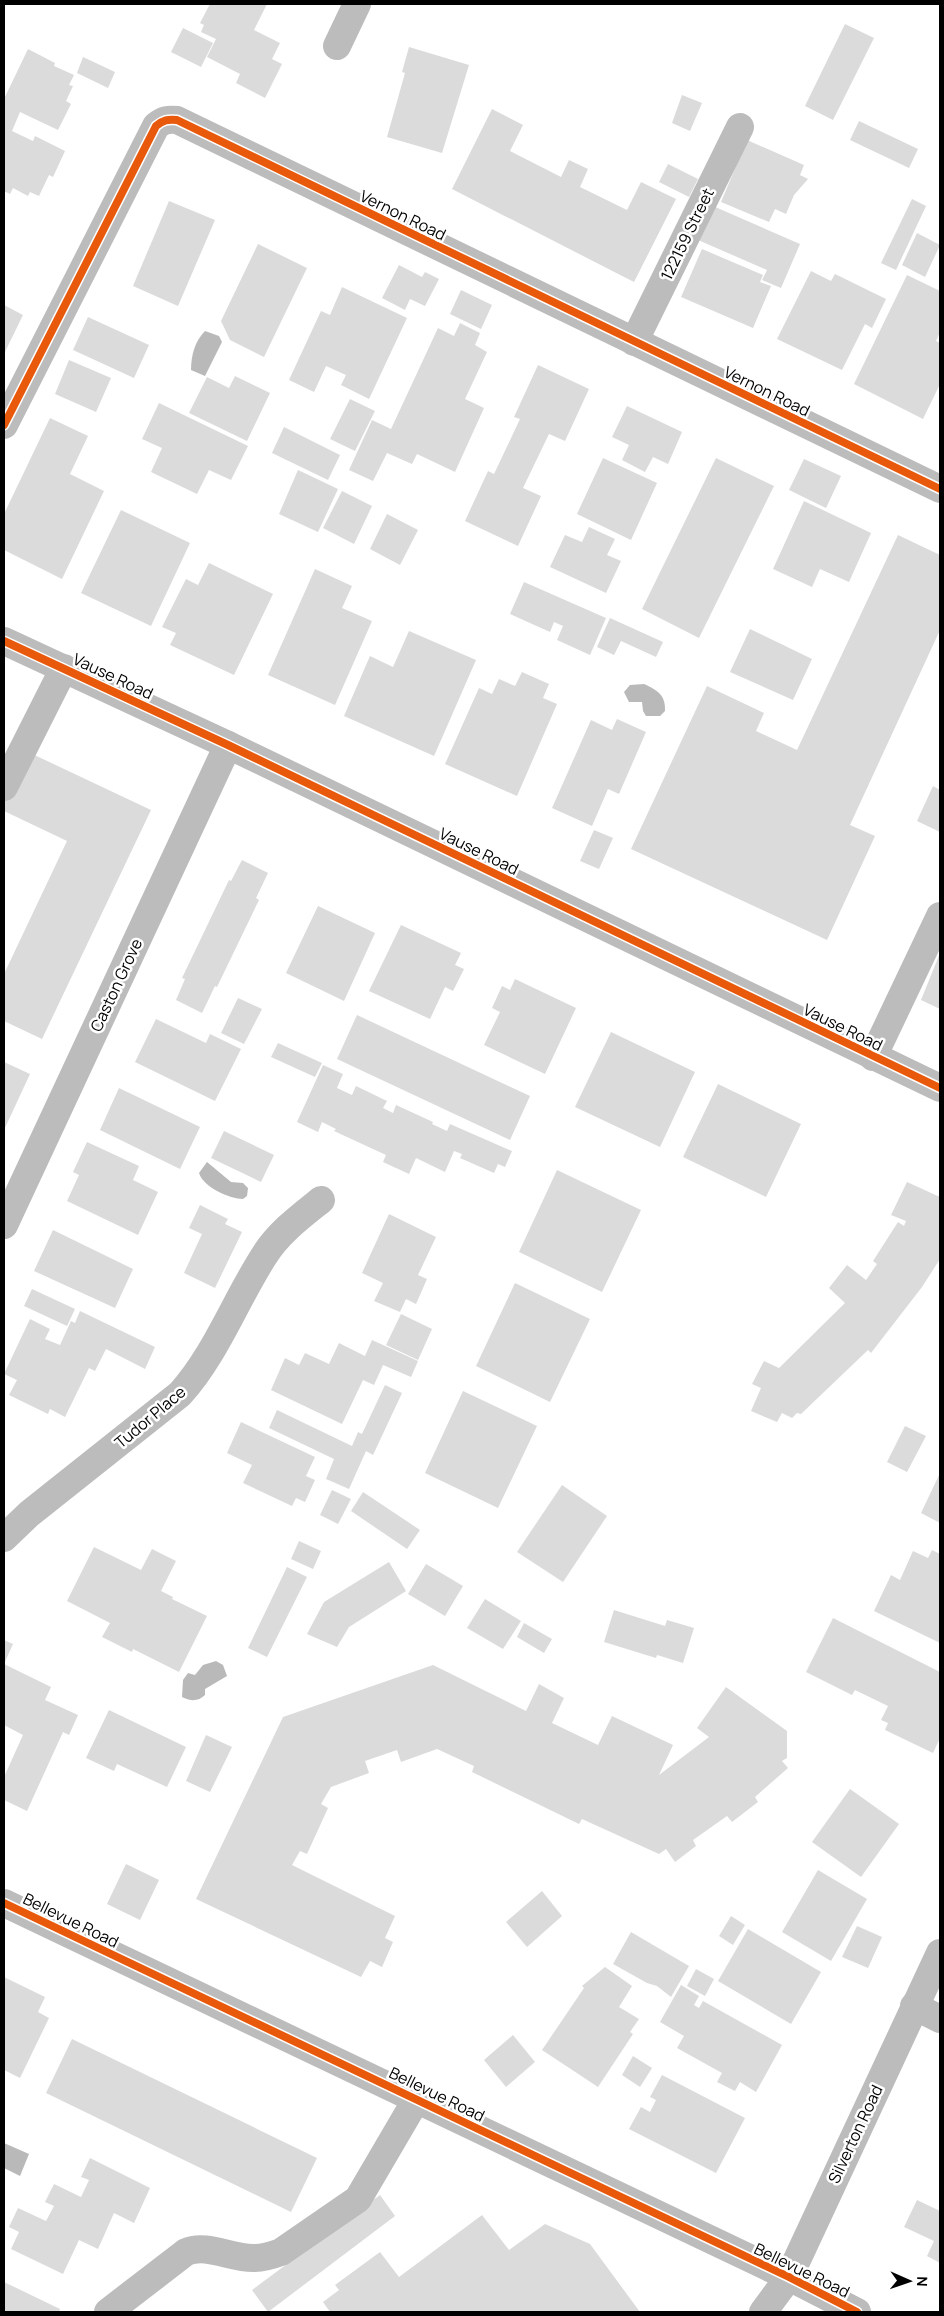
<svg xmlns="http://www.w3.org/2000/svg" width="944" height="2316" viewBox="0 0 944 2316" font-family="Manrope,sans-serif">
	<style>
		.water { fill: #b9b9b9 }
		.building { fill: #dbdbdb }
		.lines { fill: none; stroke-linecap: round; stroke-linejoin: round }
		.minor { stroke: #bcbcbc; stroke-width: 28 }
		.cycleway-casing { stroke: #fff; stroke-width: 11 }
		.cycleway { stroke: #e8590c; stroke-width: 8 }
		.labels { text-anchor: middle; stroke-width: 5; stroke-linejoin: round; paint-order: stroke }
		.street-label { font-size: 16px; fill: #000; stroke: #fff }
	</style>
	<rect width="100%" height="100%" fill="#fff"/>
	<g class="water">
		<path d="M205,331L219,336L222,342L205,376L191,370C191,355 195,341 205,331Z"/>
		<path d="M644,684C657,690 666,695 665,711L660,716H646L643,711L642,702H629L624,692L630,685Z"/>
		<path d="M207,1162L231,1182L243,1183L248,1188L247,1196L243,1199C230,1199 203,1187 199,1173Z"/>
		<path d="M216,1661L223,1665L227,1676L205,1689V1695C198,1702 190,1701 182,1697L183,1680L188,1673L195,1675L203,1665Z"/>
		<polygon points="4,2143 29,2154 20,2176 4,2168"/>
	</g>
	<g class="building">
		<polygon points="210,4 267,4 254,30 280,43 272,59 282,64 265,98 236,83 240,74 207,57 216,39 201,32 204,25 200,23"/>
		<polygon points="845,24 874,38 833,120 805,106"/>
		<polygon points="183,28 213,43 201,67 171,52"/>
		<polygon points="409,47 469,65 442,153 387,137 405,73 402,72"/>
		<polygon points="28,49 55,63 54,66 74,75 69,85 73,86 66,101 71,104 58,130 20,112 12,131 33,141 35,136 65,151 53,177 49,175 39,196 30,192 28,196 13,188 10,194 4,191 4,99"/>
		<polygon points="83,57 115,72 108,88 77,73"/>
		<polygon points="682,95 702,103 690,131 672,123"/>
		<polygon points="492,109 523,125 510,151 561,177 569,160 588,169 580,187 627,210 641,182 676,199 634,282 452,189"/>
		<polygon points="859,121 918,149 909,168 850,140"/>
		<polygon points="747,140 804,165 800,175 808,179 794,195 786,214 775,209 769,222 721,202"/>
		<polygon points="668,164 698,179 689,197 659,182"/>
		<polygon points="912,199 926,206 896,270 881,263"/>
		<polygon points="169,201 215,220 178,306 133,286"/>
		<polygon points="713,206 800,244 781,288 762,280 767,270 698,240"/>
		<polygon points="917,233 940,245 925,277 902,265"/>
		<polygon points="258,244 307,268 264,357 230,340 221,321"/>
		<polygon points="702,249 763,275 760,282 771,286 753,328 681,297"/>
		<polygon points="399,265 422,277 425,272 439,279 425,306 410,299 405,310 382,298"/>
		<polygon points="811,271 831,281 835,274 886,299 872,328 865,324 842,370 777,339"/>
		<polygon points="907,275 940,291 940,332 936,341 940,343 940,384 923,419 854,384"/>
		<polygon points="342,287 407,318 369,399 341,385 346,375 326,366 314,392 289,380 321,311 330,315"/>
		<polygon points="461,290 492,305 481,329 450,314"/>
		<polygon points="4,305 23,315 4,354"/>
		<polygon points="88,317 149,345 134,378 73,350"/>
		<polygon points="460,323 480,333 475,345 487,352 465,399 484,408 455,472 417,454 412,464 387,453 373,481 349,470 372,420 391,429 438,328 454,336"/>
		<polygon points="69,360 111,378 96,412 55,394"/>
		<polygon points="538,365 589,389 565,441 549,434 523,488 541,496 518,546 465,521 488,471 494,474 520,419 514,417"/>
		<polygon points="235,376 270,393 247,441 189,413 207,377 229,388"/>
		<polygon points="350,399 375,411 355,451 330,439"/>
		<polygon points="159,403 248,446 231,480 209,470 197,494 151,472 162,448 142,439"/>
		<polygon points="627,406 682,432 668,464 653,457 645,472 622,460 629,445 612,437"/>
		<polygon points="50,418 88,436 70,474 104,491 62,579 4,550 4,514"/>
		<polygon points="284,427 340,455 328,480 272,453"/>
		<polygon points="603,458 657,483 631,540 577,514"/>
		<polygon points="716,458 774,486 699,638 642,609"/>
		<polygon points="804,459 841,476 826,508 789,490"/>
		<polygon points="298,470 338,489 318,532 279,514"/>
		<polygon points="342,491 372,506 354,544 323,528"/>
		<polygon points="804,501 871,533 849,582 820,569 812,587 773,569"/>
		<polygon points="121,510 190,543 151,626 81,593"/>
		<polygon points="387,514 418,530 400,565 370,549"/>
		<polygon points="589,527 615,539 607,555 621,561 606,593 550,567 565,535 582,542"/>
		<polygon points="898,535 940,555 940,630 850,825 875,836 827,940 631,849 707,686 764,713 756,731 797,750"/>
		<polygon points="209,563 273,594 234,675 170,645 176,633 162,627 186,579 198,585"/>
		<polygon points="315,569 352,586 342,608 372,621 335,705 268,675"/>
		<polygon points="524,582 606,618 590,655 557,640 563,626 554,622 550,632 510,614"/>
		<polygon points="610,618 663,642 656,657 621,641 614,655 597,647"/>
		<polygon points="750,629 812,659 793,700 730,672"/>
		<polygon points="409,631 476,660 434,756 344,716 370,656 393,667"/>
		<polygon points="522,672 549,684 543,698 557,704 517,796 445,764 479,688 492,694 499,679 515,686"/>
		<polygon points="617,719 646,732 619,794 608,789 592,826 552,808 591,720 612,730"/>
		<polygon points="26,751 151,810 42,1039 4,1021 4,974 67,841 4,811 4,798"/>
		<polygon points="933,786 940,790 940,832 917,821"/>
		<polygon points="594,830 613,838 599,869 580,861"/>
		<polygon points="242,860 268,873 256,898 259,900 217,987 215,986 202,1013 176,1000 185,979 182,978 229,880 231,881"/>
		<polygon points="318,906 375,933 344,1001 286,973"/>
		<polygon points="401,925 461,953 455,965 464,969 453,991 445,987 430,1019 369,991"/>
		<polygon points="940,953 940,1009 921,1000"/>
		<polygon points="515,979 576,1008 545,1074 484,1045 500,1012 492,1008 502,986 510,990"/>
		<polygon points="238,998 262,1009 244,1044 221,1033"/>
		<polygon points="357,1015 530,1096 510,1140 337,1059"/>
		<polygon points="156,1019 206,1043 210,1034 241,1049 215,1101 135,1062"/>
		<polygon points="611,1032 695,1072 660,1147 575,1107"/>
		<polygon points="278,1043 322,1063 315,1077 271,1057"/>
		<polygon points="4,1062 30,1074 4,1130"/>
		<polygon points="323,1065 343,1074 337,1088 352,1095 356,1086 387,1101 383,1108 393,1113 396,1105 433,1122 432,1124 447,1131 450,1124 512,1151 505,1167 498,1164 494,1173 460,1158 462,1154 454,1151 445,1172 416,1158 409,1174 383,1162 386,1155 334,1131 336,1129 322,1122 318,1132 297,1122"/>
		<polygon points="718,1084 801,1124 766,1197 683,1157"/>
		<polygon points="119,1088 200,1127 180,1169 100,1130"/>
		<polygon points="224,1131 274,1155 261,1182 211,1158"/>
		<polygon points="87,1142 139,1166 133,1180 158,1192 138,1235 67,1201 79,1175 73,1172"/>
		<polygon points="557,1170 641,1210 602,1292 519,1252"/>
		<polygon points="907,1182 940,1197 940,1259 922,1287 871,1353 868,1350 801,1414 797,1413 792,1418 782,1413 777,1422 751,1411 761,1388 752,1384 764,1361 779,1368 845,1303 829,1288 847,1265 866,1280 877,1264 873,1261 898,1222 904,1226 906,1221 891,1215"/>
		<polygon points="200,1205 228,1219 225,1224 242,1232 215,1288 184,1273 202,1234 189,1228"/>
		<polygon points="389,1214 436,1237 418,1275 427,1279 416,1304 406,1299 400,1312 374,1301 383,1283 362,1273"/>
		<polygon points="53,1230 133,1269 115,1308 34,1271"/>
		<polygon points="515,1283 590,1319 550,1402 476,1366"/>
		<polygon points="32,1289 75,1309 67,1326 24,1306"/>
		<polygon points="80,1311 155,1347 145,1369 106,1349 95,1371 89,1368 65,1417 50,1409 48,1414 9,1395 17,1380 4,1374 30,1319 50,1329 45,1339 60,1345 71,1321 75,1323"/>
		<polygon points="401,1314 432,1329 418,1360 386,1345"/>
		<polygon points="372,1340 418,1361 411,1377 383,1365 374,1385 363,1380 342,1424 271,1390 285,1358 299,1365 305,1353 329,1364 339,1343 365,1356"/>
		<polygon points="385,1385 402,1393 373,1455 366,1451 349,1489 326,1479 334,1459 269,1428 277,1410 352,1446 358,1432 362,1434"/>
		<polygon points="463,1391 537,1426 498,1508 425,1473"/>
		<polygon points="241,1422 315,1457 306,1476 315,1480 305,1502 296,1498 292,1506 243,1483 252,1465 227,1453"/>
		<polygon points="905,1426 926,1436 907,1472 887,1462"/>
		<polygon points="940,1473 940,1523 921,1513"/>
		<polygon points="562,1485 607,1516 563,1582 517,1552"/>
		<polygon points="332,1490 351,1499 338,1524 320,1515"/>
		<polygon points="363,1492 420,1530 407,1549 351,1511"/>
		<polygon points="299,1541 321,1551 313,1569 291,1559"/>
		<polygon points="94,1547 141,1570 152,1549 176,1561 161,1591 173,1597 172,1599 207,1616 179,1672 133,1649 132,1652 102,1637 110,1623 67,1601"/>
		<polygon points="932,1550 940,1554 940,1643 874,1611 891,1575 900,1580 913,1551 928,1558"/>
		<polygon points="389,1562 406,1591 349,1627 337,1647 307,1634 324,1602"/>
		<polygon points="426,1564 463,1586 445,1616 408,1594"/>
		<polygon points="287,1567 307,1577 267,1657 248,1648"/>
		<polygon points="485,1599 521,1621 503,1649 467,1628"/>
		<polygon points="614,1610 665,1626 667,1620 694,1628 683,1663 657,1655 656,1658 604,1642"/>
		<polygon points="833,1618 940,1672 940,1738 933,1753 885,1730 888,1723 881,1720 888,1706 855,1690 852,1695 806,1672"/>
		<polygon points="524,1623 552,1639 544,1653 517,1637"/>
		<polygon points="4,1640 13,1644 4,1664"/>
		<polygon points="4,1664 51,1687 45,1700 78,1715 69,1735 63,1732 27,1811 4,1800 4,1777 23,1735 4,1725"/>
		<polygon points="433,1665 526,1711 539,1684 564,1698 552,1723 598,1745 612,1716 673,1745 659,1775 709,1737 697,1728 726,1687 787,1731 787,1758 782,1761 788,1768 755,1797 758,1802 732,1822 727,1816 693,1840 696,1846 675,1862 666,1849 659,1854 582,1819 579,1824 472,1772 474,1766 437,1749 401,1762 397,1750 365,1761 369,1773 331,1787 321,1804 328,1808 307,1854 300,1851 292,1865 395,1916 385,1938 393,1942 382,1967 370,1961 361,1977 196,1899 283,1717"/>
		<polygon points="109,1710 186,1747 167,1787 117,1764 114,1771 86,1758"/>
		<polygon points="206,1735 232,1747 210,1792 186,1781"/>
		<polygon points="850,1789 899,1824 861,1877 812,1842"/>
		<polygon points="126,1864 159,1880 140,1920 107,1904"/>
		<polygon points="818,1870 867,1899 831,1961 782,1932"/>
		<polygon points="542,1891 562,1916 527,1947 506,1922"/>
		<polygon points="731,1916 745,1925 733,1945 719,1936"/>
		<polygon points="857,1926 882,1937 868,1968 842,1957"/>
		<polygon points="748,1929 821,1972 791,2024 718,1981"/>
		<polygon points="631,1932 689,1966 671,1997 657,1986 647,1983 613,1964"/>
		<polygon points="605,1967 632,1986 619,2007 639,2019 630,2032 633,2034 598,2087 542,2050 584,1988 582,1986"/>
		<polygon points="696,1969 714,1979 705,1996 687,1986"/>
		<polygon points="4,1977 45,1997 38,2012 49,2018 20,2078 4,2070"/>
		<polygon points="681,1985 699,1996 694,2005 699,2008 703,2001 782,2045 756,2092 740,2082 735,2091 717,2082 722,2073 677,2048 684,2036 660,2022"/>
		<polygon points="513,2035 535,2062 506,2087 484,2060"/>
		<polygon points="72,2039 317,2158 291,2212 46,2093"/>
		<polygon points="633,2056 652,2068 640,2087 622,2075"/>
		<polygon points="662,2075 745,2118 716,2173 629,2129 641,2107 650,2112 656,2100 650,2097"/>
		<polygon points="90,2158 150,2188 134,2223 114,2213 98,2249 79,2240 63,2274 11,2249 19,2232 9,2227 18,2208 46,2221 54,2206 45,2202 54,2184 81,2197 89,2180 81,2177"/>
		<polygon points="380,2195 395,2216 268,2312 252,2290"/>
		<polygon points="917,2200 940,2211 940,2263 927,2256 934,2241 904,2227"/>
		<polygon points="482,2215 509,2250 545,2224 590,2244 640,2312 330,2312 323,2302 339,2290 335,2285 380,2252 399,2277"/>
		<polygon points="4,2282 60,2309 59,2312 4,2312"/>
	</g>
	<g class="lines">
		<g class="minor">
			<polyline points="337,46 357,4"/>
			<polyline points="634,342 740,127"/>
			<path d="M4,425L156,126C163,120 168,119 177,120L940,489"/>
			<polyline points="4,641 228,745 940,1088"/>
			<polyline points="4,787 64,668"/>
			<polyline points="873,1057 940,916"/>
			<polyline points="4,1225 228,745"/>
			<path d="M4,1538L29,1514L180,1394C216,1354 235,1301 264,1256C278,1233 301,1216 321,1200"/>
			<polyline points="4,1903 789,2277 857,2312"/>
			<polyline points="914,2006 940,2019"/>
			<path d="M108,2312L186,2252C207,2243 232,2259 255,2258C264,2258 273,2255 281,2252L358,2199L416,2100"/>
			<polyline points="763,2312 789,2277 940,1953"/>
		</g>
		<g class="cycleway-casing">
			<g id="cycleway">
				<path d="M4,425L156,126C163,120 168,119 177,120L940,489"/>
				<polyline points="4,641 228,745 940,1088"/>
				<polyline points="4,1903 789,2277 857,2312"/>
			</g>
		</g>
		<use href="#cycleway" class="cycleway"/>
	</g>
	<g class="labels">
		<g class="street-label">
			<text transform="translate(403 215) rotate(26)" y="6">Vernon Road</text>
			<text transform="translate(687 234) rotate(-64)" y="6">122159 Street</text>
			<text transform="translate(767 391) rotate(26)" y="6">Vernon Road</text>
			<text transform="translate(113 676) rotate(25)" y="6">Vause Road</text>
			<text transform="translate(479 851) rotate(26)" y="6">Vause Road</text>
			<text transform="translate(116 985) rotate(-65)" y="6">Caston Grove</text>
			<text transform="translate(843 1027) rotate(26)" y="6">Vause Road</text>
			<text transform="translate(150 1417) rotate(-40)" y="6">Tudor Place</text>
			<text transform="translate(71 1920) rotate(26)" y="6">Bellevue Road</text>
			<text transform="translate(437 2094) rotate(26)" y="6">Bellevue Road</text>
			<text transform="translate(855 2134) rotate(-65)" y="6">Silverton Road</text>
			<text transform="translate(802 2270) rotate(26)" y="6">Bellevue Road</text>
		</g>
	</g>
	<rect width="944" height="2316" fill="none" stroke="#000000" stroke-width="10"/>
	<g transform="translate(909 2281) rotate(92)" stroke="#ffffff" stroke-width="4" paint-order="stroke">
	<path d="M0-4L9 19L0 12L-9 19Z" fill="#000000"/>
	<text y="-8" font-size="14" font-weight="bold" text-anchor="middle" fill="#000000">N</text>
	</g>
</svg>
